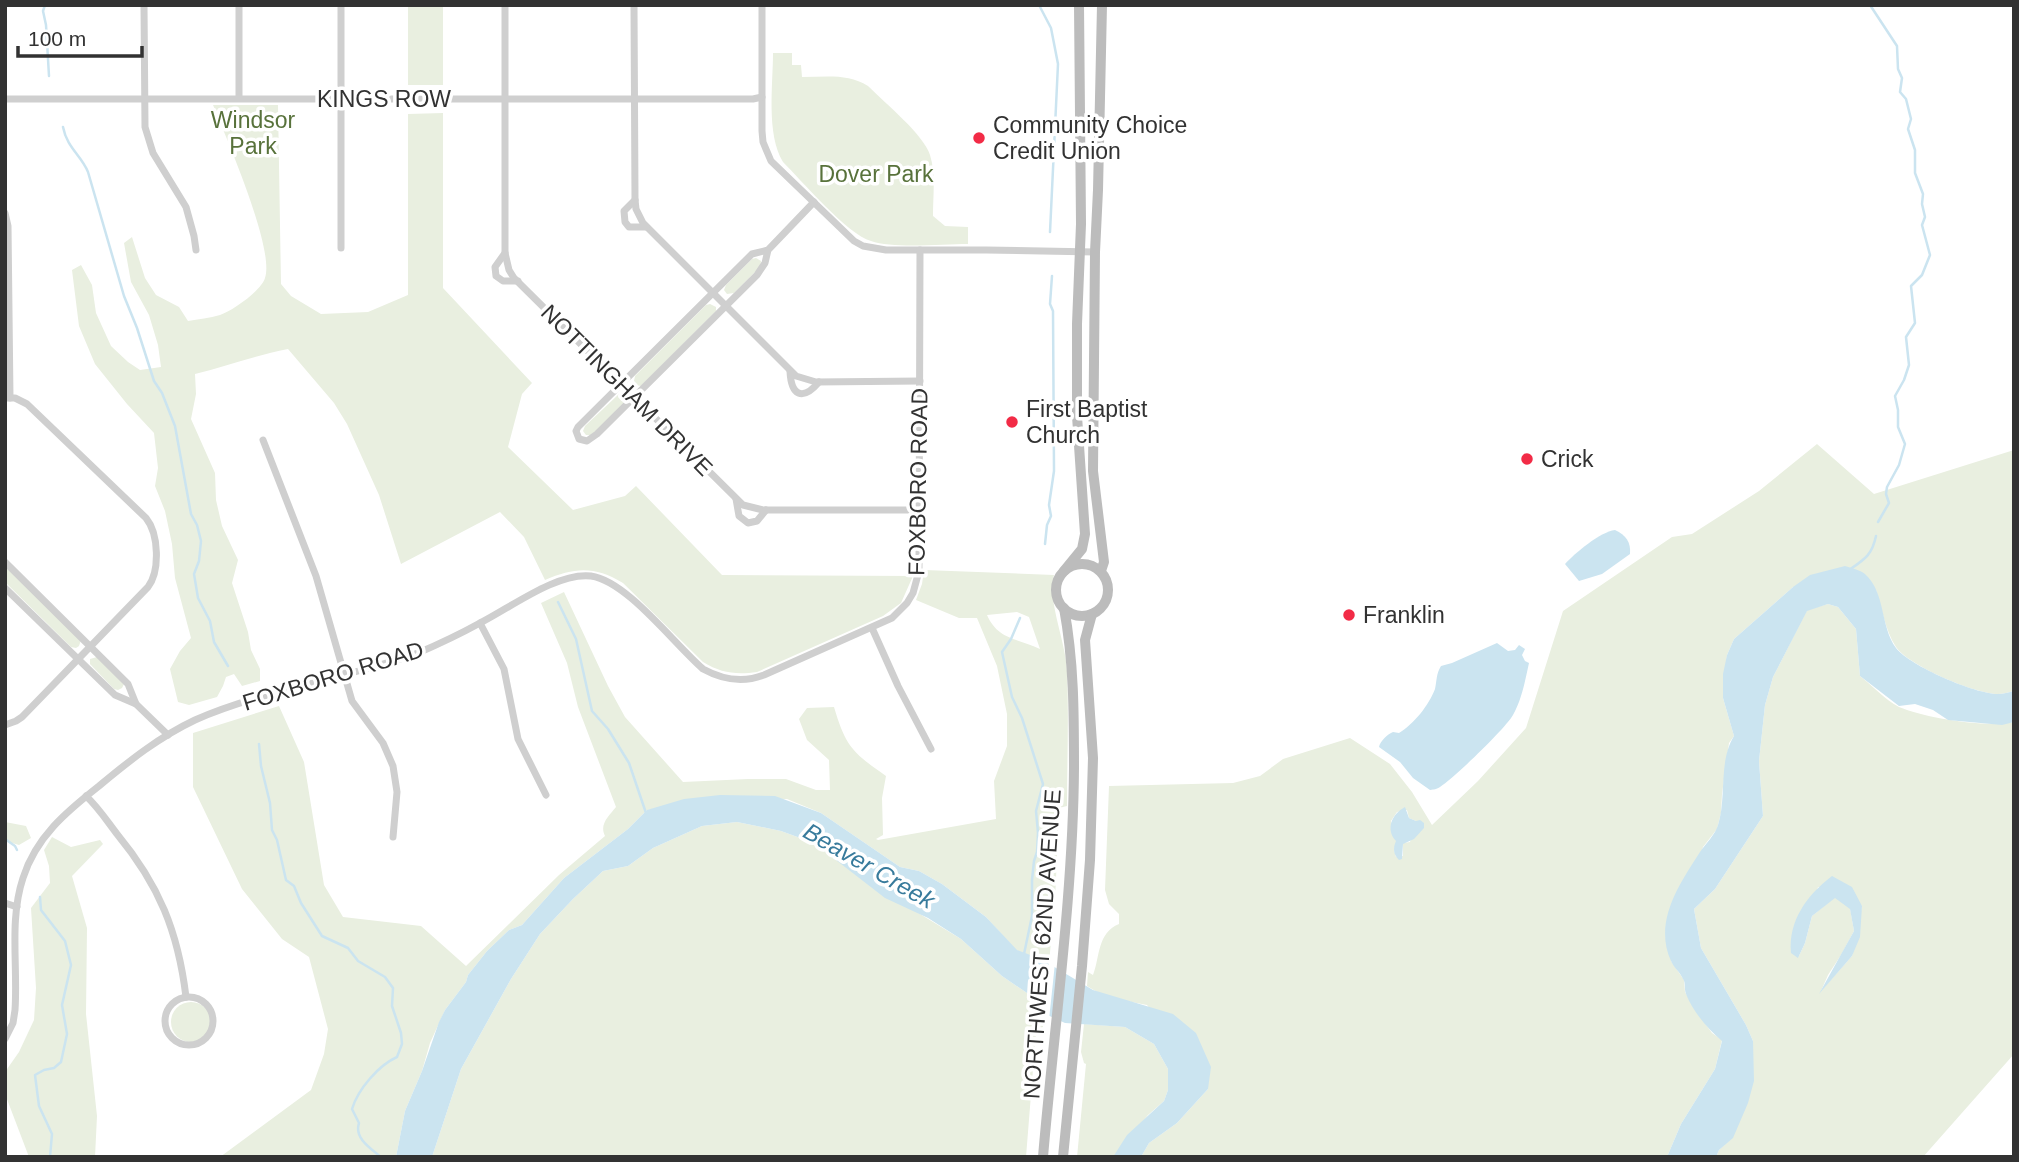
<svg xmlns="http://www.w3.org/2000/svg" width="2019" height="1162" viewBox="0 0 2019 1162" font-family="Arial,sans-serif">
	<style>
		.green { fill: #e9efe0; fill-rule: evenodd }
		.water { fill: #cbe4f0 }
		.pier { fill: #fff }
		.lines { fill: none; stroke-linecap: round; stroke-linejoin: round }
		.stream { stroke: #cbe4f0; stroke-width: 2.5 }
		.street { stroke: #cfcfcf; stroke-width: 7 }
		.secondary { stroke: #bcbcbc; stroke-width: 10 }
		.poi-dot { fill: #f22b46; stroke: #fff; stroke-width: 2.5 }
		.labels { text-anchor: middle; stroke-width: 7; stroke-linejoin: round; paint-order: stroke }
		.street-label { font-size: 23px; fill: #323232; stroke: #fff }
		.park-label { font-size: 23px; fill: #58723b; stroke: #fff }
		.poi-label { font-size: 23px; fill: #323232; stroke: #fff; text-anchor: start }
		.water-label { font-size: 24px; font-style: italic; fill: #387b9c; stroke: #fff }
	</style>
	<rect width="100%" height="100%" fill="#fff"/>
	<g class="green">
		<rect x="408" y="5" width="35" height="80"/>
		<path d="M773,53H792V65H801L802,77C825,77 848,73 868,86C885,103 924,135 930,155C936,174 933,196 933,216L945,226L968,227V244C943,244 893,249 871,241C847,234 802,181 783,162C766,134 773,85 773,53Z"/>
		<path d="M213,105H278L281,284L291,296L321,314L368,312L408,295V114L443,113V288L532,383L522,394L508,447L573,510L625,496L636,486L722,575L913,576L901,603L883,616L757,672C736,675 721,673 703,662L623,583C595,566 575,567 545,580L524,537L500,512L401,564L379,495L347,424L334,403L288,349C257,355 227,366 195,374L196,394L191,419L215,473L216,500L222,526L238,560L232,583L248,632L251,650L260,669V681L242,686L234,674L226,677L223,686L217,697L189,705L178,702L170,669L180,651L191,638L175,578L172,544L165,511L155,486L158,468L154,433L127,404L95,364L79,326L72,270L81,265L92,285L96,313L111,346L128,362L140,370L161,367L158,345L149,315L131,282L124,243L132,237L145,278L156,295L179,307L188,321C198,319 210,318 220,315C232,311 261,291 265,278C275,249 226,137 213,105Z"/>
		<polygon points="756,258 761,261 760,267 734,293 727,294 724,290 726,285 752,259"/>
		<polygon points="710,304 716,307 716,311 641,386 636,385 634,381 635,376 706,305"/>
		<polygon points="619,394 625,398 624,404 593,435 586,435 583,431 585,426"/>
		<path d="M1817,444L1874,494L2014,450V691C2009,692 2003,694 1998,694C1975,694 1909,666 1896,647C1885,630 1882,608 1876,590L1793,587L1734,639L1727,655L1723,698L1734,736L1729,743L1722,794L1721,813L1717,829L1703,847L1671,961L1684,980L1685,992L1694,1008L1712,1033L1722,1040L1715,1069L1681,1124L1667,1157H1141L1149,1143L1177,1123L1208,1089L1147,1005C1127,1001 1104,998 1087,986L1088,972L1093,975C1100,957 1097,933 1119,924V914L1109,904L1105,890L1109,786L1233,783L1260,776L1283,759L1350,738L1390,764L1412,792L1432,825L1478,781L1526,728L1563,611L1672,537L1692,534L1759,491ZM1407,810L1409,818L1416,821L1410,842L1403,843V856L1396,857L1394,850L1397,840L1391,821L1397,812Z"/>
		<polygon points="5,566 81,640 79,646 76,648 71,647 5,582"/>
		<path d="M924,570L1054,575C1047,601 1066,642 1067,671C1069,716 1067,761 1067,806L1059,808L1055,902L1047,938L1051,941L1049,964L1016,950L986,917L942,884L919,871L900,867L821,813L787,799L647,810L628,829L564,878L522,925L509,930L487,951L468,975L466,982L445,1010L430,1043L422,1071L405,1111L396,1157H220L311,1090L324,1054L328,1029L309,957L282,939L242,889L193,787V733L279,706L304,762L324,885L343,917L421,926L466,966L559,875L605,836C599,824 609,816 616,807L578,707L567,663L541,603L564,592L608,686L625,717L683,782L748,779H786L816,790H830L829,760L807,740L799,719L807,708L834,707C846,747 852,752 886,776L882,798L883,835L876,839L878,840L996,819L994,781L1007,746V714L997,666L977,618H959L916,600L922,584ZM1017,612L1029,617L1040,649C1017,638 998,640 987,615Z"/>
		<path d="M1828,604L1838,607L1856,629L1860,676C1872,685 1885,700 1899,707C1925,718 1987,728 2014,722V1054L1923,1157H1716L1719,1150L1733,1137L1753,1041L1746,1025L1701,948L1694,909L1715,889L1763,816L1759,761L1765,705L1773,677L1807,610ZM1818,887L1862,906L1852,956L1821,991L1828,975L1841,955L1854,931L1850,908L1835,897L1812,916L1805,943L1798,958Z"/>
		<polygon points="97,657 124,684 122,688 118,690 114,689 90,664 90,659"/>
		<polygon points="5,822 26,826 31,838 19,845 5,841"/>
		<polygon points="737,822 781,831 814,843 861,878 961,939 1002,976 1027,993 1044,1013 1043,1027 1036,1032 1026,1157 432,1157 461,1069 511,979 540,934 573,899 603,871 628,866 653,848 702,826"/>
		<polygon points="52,837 71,847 100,840 103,844 72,876 87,928 86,1014 97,1116 95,1157 29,1157 5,1094 5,1072 19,1052 34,1020 36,988 31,908 50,883 49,866 44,850"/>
		<circle cx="191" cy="1022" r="20"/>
		<polygon points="1084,1024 1125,1027 1154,1044 1168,1069 1168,1090 1164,1101 1148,1115 1113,1157 1077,1157 1086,1064 1084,1063 1081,1052"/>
	</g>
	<g class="water">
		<path d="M1615,530C1626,535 1631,542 1630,554L1602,574L1579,581L1565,564C1575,553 1600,532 1615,530Z"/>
		<path d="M1845,566C1851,568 1860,570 1865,574C1886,593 1880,626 1896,648C1910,666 1975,694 1998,694C2003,694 2009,692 2014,691V722L2002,725L1948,720L1933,710L1915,704L1899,706L1860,676L1856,629L1838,607L1828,604L1807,611L1773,677L1765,705L1759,761L1763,816L1715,889L1694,909L1701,948L1746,1025L1753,1041L1754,1081L1748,1103L1733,1138L1719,1150L1716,1157H1667L1681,1124L1715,1069L1722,1041C1708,1029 1693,1012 1686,994C1684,989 1686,983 1683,979C1680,972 1674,968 1671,961C1653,922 1680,883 1700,852C1706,843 1715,835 1718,825C1727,797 1718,762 1734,736L1723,698V674L1727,655L1734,639L1793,587L1810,575Z"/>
		<path d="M1497,643L1508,651L1515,650L1519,645L1525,649L1522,655L1525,661L1529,663C1525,681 1522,699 1513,715C1505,729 1454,778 1440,787C1435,790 1435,789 1430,790L1413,778L1400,762L1379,747C1380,741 1388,734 1393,732L1399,733C1414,724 1429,705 1435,689C1437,680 1436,674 1441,666L1452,663Z"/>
		<polygon points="720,795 775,796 821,813 900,867 919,871 942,884 986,917 1017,950 1041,959 1093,990 1173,1014 1196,1033 1211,1067 1208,1089 1177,1123 1149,1143 1141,1157 1113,1157 1127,1135 1164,1101 1168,1090 1168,1069 1154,1044 1125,1027 1065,1023 1043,1013 1027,993 1002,976 961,939 928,918 885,898 814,843 781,831 737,822 702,826 653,848 628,866 603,871 573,899 540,934 511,979 461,1069 432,1157 396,1157 405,1111 422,1071 439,1022 445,1010 466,982 468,975 487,951 509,930 522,925 564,878 628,829 647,810 684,799"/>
		<path d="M1405,807L1409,818L1416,821L1420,820L1424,823V828L1414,839L1403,844L1402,859L1399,860C1393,854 1393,848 1396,841C1385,829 1392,814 1405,807Z"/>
		<path d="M1832,876L1852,887L1862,906L1860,937L1852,956L1819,994L1854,931L1850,909L1835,898L1812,916L1805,943L1798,958L1791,953C1788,921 1807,895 1832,876Z"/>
	</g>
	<polygon class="pier" points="1049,960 1055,963 1049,1020 1044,1017"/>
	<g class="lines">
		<g class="stream">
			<polyline points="45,5 43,11 46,25 49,76"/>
			<polyline points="1039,5 1051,28 1058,64 1050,232"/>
			<polyline points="1870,5 1897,46 1898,69 1902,78 1900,92 1906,99 1911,119 1908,129 1915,150 1915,173 1923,194 1922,204 1925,217 1922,225 1930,255 1922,275 1911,286 1915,323 1906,337 1909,365 1904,380 1895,396 1898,410 1898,427 1905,444 1899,465 1887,487 1886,494 1889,503 1878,522"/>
			<path d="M63,127C67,148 81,155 88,172L124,296L137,328L154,381L162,393L175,426L191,514L197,525L201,541L199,561L194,574L198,598L210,621L214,642L228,666"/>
			<polyline points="1045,544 1047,525 1051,516 1049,505 1054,471 1053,311 1050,304 1052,276"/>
			<path d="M1849,570C1865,559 1872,555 1876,536"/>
			<polyline points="558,602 576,639 592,711 608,729 629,763 646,813"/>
			<polyline points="1020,618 1011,639 1002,652 1012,697 1022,718 1043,784 1036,811 1038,833 1037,852 1034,861 1032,880 1032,916 1024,954"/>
			<path d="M259,744L261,766L270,803L272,830L277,840L286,880L294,886L301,903L322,936L348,948L358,961L385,977L393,988L392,1006L401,1033L402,1044L397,1057C379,1065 358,1089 352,1109L359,1123C354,1138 370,1148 381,1157"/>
			<polyline points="5,839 15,846 17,850"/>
			<polyline points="40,897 41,910 65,941 71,965 62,1005 67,1034 61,1062 54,1068 44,1070 35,1075 39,1106 52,1134 50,1157"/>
		</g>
		<g class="street">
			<polyline points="144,5 145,127 153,153 186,207 194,236 196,250"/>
			<polyline points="239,5 239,98"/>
			<polyline points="505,5 505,253 509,270 514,278 743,505 763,510 920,510"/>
			<polyline points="634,5 635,200 636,209 643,223 796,376 816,382 920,381"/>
			<polyline points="762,5 762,131 763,142 771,161 854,241 863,246 886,250 986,250 1095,252"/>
			<polyline points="5,99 753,99 762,97"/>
			<polyline points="635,200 624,211 625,222 629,227 646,227"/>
			<polyline points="5,213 8,226 10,398"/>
			<polyline points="341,248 341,5"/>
			<polyline points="768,250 752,254 578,427 576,431 579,439 587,441 597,434 757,275 765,263 768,250 814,202"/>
			<polyline points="505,253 495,267 496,276 503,281 518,281"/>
			<path d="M790,371C791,395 802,402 819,382"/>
			<path d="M5,398H15L27,404L146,518C159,534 160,571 148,587L22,717L16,721L5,725"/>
			<polyline points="263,440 316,576 352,701 383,743 393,766 397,792 393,837"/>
			<polyline points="736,499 739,516 748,523 757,521 766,510"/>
			<polyline points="5,562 128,684 136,704"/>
			<polyline points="5,588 115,695 136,704 168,735"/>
			<polyline points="480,623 504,669 518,739 546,795"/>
			<polyline points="872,628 898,686 931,749"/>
			<path d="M86,796C98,807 107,821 117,834C159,885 178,931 186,997"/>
			<polyline points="5,903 17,907"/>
			<circle cx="189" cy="1021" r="24"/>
			<path d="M5,1039L13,1023L15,1010C18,966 9,920 23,878C36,837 66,812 99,786C129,761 159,737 195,720C247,697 308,685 362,670C381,664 400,660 418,653C439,644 460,634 480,623C510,608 557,572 591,576C627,581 674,644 703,669C723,680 743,683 764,675L892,618L907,603L913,593L919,571L920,250"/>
		</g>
		<g class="secondary">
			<circle cx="1082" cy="590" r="26"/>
			<polyline points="1064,571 1082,549 1085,534 1077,416 1077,324 1081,224 1079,5"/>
			<polyline points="1101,571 1104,562 1093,471 1095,252 1098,190 1102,5"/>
			<path d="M1043,1157C1054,1027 1073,898 1074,768C1074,714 1074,662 1064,608"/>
			<polyline points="1063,1157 1082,966 1090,860 1093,758 1085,640 1092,614"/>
		</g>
	</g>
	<g class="poi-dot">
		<circle cx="979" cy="138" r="7"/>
		<circle cx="1012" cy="422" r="7"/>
		<circle cx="1527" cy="459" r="7"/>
		<circle cx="1349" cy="615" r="7"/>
	</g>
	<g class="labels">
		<g class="street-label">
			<text x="384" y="107">KINGS ROW</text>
			<text transform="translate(627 390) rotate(45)" y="8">NOTTINGHAM DRIVE</text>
			<text transform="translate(918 482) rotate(-89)" y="8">FOXBORO ROAD</text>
			<text transform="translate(333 676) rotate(-17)" y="8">FOXBORO ROAD</text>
			<text transform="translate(1042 944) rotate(-86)" y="8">NORTHWEST 62ND AVENUE</text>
		</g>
		<g class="park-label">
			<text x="253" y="128">Windsor<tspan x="253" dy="26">Park</tspan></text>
			<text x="876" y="182">Dover Park</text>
		</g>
		<g class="poi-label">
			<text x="993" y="133">Community Choice<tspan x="993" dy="26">Credit Union</tspan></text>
			<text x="1026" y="417">First Baptist<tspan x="1026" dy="26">Church</tspan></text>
			<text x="1541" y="467">Crick</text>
			<text x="1363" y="623">Franklin</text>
		</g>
		<g class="water-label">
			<text transform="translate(869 866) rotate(30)" y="8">Beaver Creek</text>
		</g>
	</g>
	<rect width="2019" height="1162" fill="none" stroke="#323232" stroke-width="14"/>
	<path d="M18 46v10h124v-10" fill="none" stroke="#323232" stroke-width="3.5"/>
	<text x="28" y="46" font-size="21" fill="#323232" stroke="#ffffff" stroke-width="5" paint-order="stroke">100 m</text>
</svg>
